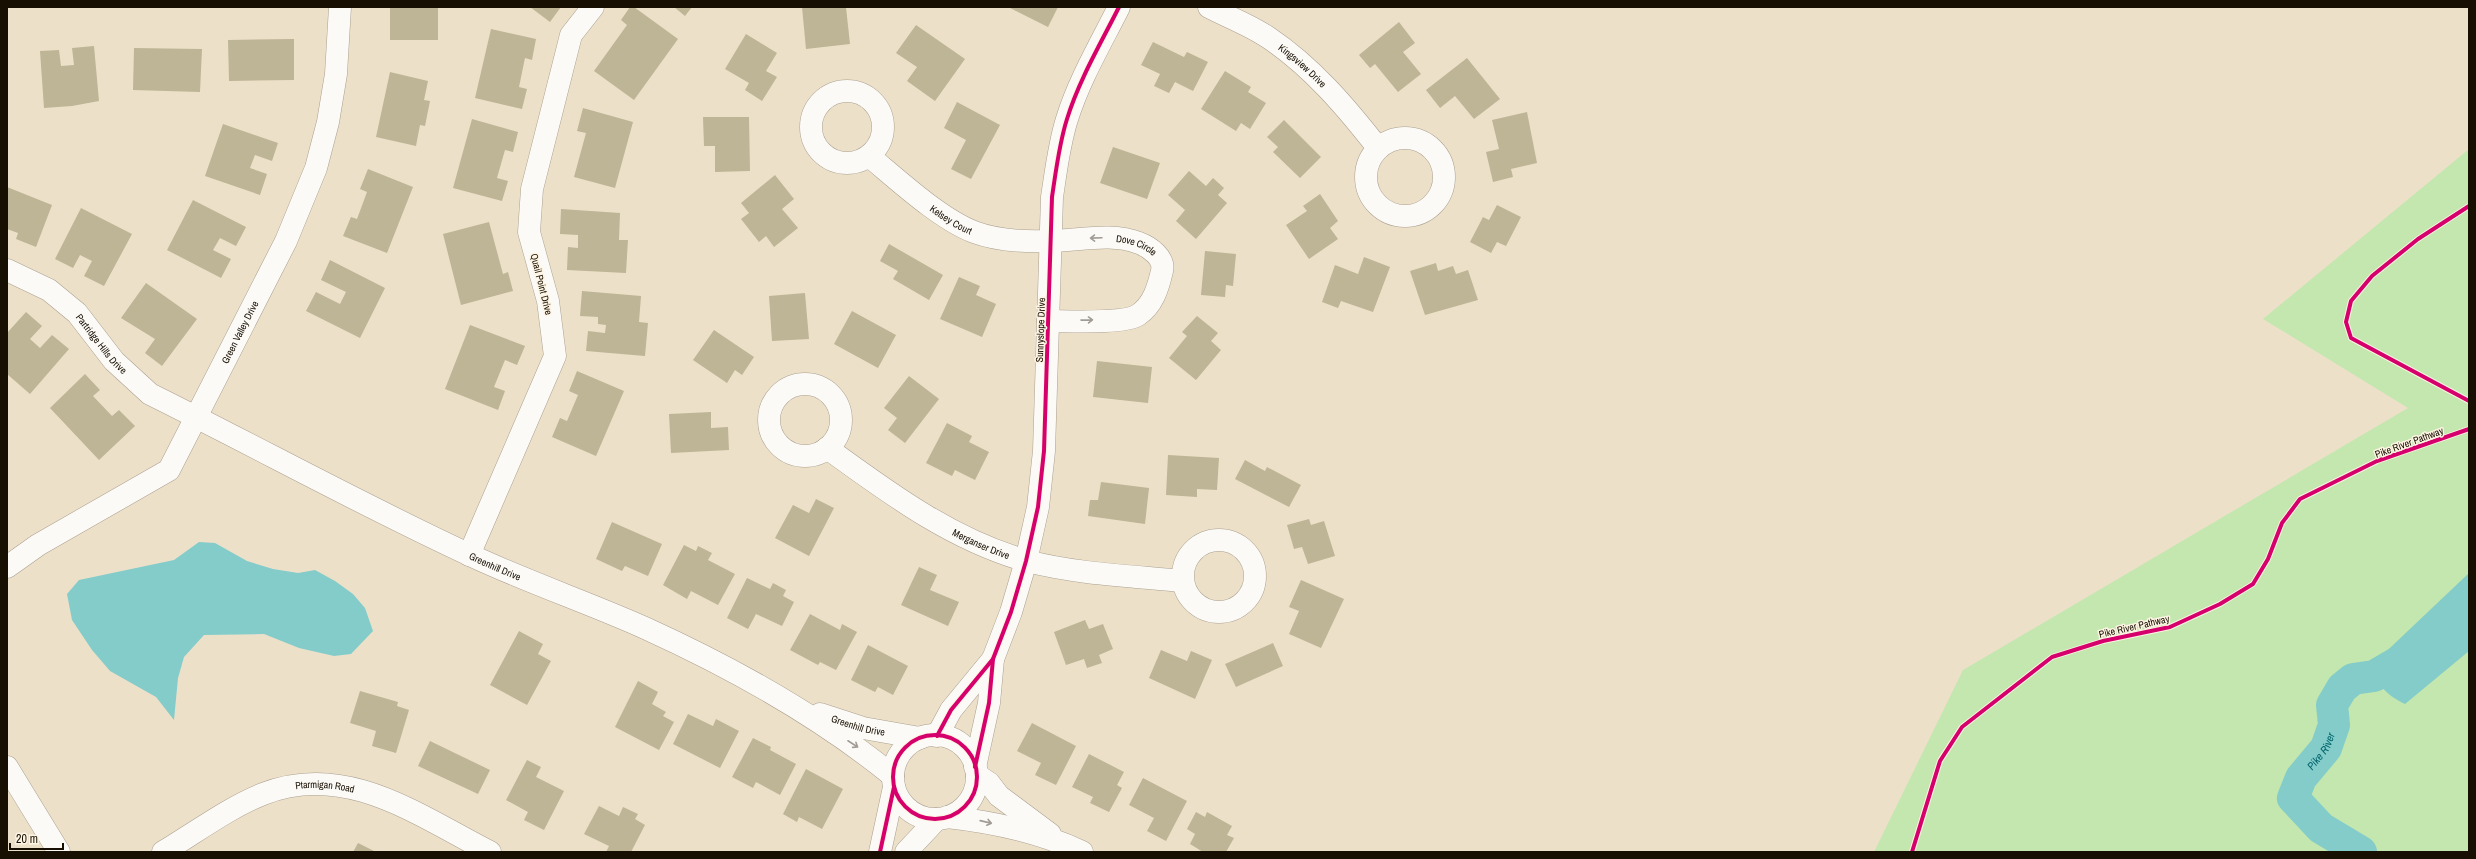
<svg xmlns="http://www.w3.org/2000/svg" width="2476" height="859" viewBox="0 0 2476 859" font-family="'Archivo Narrow',sans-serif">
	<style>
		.green { fill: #c3e7ae }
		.water { fill: #83ccca }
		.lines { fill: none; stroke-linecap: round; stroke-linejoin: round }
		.river { stroke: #83ccca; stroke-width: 32 }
		.building { fill: #bdb595 }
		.minor-casing { stroke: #aaa08f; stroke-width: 23 }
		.minor { stroke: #fcfaf7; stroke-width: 22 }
		.cycleway-casing { stroke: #fdf4e3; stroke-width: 6 }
		.cycleway { stroke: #d6006c; stroke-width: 4 }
		.oneway { stroke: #a09c95 }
		.labels { text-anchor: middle; stroke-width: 3; stroke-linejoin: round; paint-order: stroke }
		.street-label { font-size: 10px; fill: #170f02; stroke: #fdf4e3 }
		.water-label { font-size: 11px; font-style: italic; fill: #00646a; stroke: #fdf4e3 }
	</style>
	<rect width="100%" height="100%" fill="#ede0c9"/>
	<polygon class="green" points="2469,149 2469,852 1874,852 1963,670 2408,408 2263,319"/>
	<g class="water">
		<polygon points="199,542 215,543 247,561 273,569 298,573 315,570 335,581 353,594 365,608 373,631 351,654 334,656 299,648 264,634 204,635 184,657 178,678 174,720 156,697 110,671 92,650 72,620 67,594 79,580 174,560"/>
		<path d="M2469,573V651L2405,704C2388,696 2374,684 2373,664Z"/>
	</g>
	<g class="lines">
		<path class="river" id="s1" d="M2361,852L2321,828L2293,798L2301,778L2326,748L2334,725L2332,705L2342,688L2353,679L2374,676L2469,621"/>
	</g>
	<g class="building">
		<rect x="390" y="7" width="48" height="33"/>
		<polygon points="530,7 561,7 550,22"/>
		<polygon points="630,7 634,7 678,39 634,100 594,71 627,25 621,20"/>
		<polygon points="674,7 692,7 685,16"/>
		<polygon points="802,7 846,7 850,44 806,49"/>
		<polygon points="1008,7 1058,7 1048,27"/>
		<polygon points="1399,22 1415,43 1403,52 1421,74 1398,92 1375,64 1370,68 1359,55"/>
		<polygon points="916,25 965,59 935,101 907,81 917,67 896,53"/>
		<polygon points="491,29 536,39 532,60 525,58 519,87 527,89 522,109 475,98"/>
		<polygon points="746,34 777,53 766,71 777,77 762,101 745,90 749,83 725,69"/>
		<polygon points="294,39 294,80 229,81 228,40"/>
		<polygon points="1153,42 1184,57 1187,52 1208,62 1193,91 1175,82 1169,93 1154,86 1160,74 1141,65"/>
		<polygon points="94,46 99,101 72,106 44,108 40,51 59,50 61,66 74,65 72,48"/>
		<polygon points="134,48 202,49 200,92 133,90"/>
		<polygon points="1467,58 1500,99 1474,119 1455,96 1440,108 1426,90"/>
		<polygon points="1225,71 1251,87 1248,92 1266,103 1250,129 1241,123 1236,131 1201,109"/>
		<polygon points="390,72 428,81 424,100 430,101 425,126 420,125 416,146 376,137"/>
		<polygon points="957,102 1000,125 971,179 951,169 966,140 944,128"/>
		<polygon points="583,108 633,122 615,188 574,177 586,133 577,131"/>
		<polygon points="1527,112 1537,163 1511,169 1513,177 1493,182 1486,152 1499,149 1492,120"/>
		<polygon points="703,117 749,117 750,171 715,172 715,146 704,146"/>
		<polygon points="472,119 518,132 513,152 505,150 497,178 508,181 502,201 453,188"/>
		<polygon points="1284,120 1321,157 1300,178 1273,152 1278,147 1267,137"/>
		<polygon points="223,124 278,143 272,161 255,155 250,168 267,174 260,195 205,176"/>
		<polygon points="1113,147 1160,163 1147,199 1100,183"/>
		<polygon points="368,169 413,187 387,253 343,236 351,217 357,219 367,192 360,189"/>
		<polygon points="1189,171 1206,186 1213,178 1224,188 1218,195 1227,203 1196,239 1176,221 1185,210 1168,195"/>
		<polygon points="775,175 794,199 782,209 798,228 774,247 766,236 759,242 741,219 749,213 741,203"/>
		<polygon points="7,187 52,205 36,247 16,239 18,233 7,229"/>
		<polygon points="1320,194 1338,221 1330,228 1338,239 1309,259 1286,225 1307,211 1303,206"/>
		<polygon points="193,200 246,227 236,246 220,238 213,250 231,259 221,278 167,250"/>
		<polygon points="1497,205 1521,217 1506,246 1497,242 1491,253 1470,242 1483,217 1489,220"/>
		<polygon points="81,208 132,234 104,286 84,276 92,261 80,255 73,268 55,259"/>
		<polygon points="561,209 620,213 619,240 628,240 626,273 567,270 568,247 578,248 578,235 560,234"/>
		<polygon points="489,222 503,274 508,272 513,291 461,305 443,234"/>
		<polygon points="889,244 943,275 929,300 893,279 898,271 880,261"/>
		<polygon points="1205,251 1236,254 1233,286 1226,285 1225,297 1201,295"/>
		<polygon points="1364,257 1390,267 1373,312 1341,301 1338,308 1322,302 1335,265 1358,274"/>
		<polygon points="330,260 385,288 360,338 306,311 316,292 340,304 346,292 321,280"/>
		<polygon points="1436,263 1438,271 1453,266 1456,274 1468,270 1478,300 1425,315 1410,271"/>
		<polygon points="959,277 980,286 976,295 996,304 982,337 940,319"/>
		<polygon points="146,283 197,319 162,366 145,353 155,339 121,318"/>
		<polygon points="582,291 641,296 639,322 648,323 645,356 586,351 588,331 605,333 606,325 598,324 598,317 580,316"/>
		<polygon points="805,293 809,339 772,341 769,296"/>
		<polygon points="852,311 896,335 878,368 834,344"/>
		<polygon points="26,312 42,326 30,339 40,348 52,335 69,349 30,394 7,374 7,333"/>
		<polygon points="1197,316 1218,333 1211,341 1221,350 1196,380 1169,358 1187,336 1182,332"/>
		<polygon points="470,325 525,346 517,365 505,360 494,387 505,391 498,410 445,389"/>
		<polygon points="714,330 754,357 742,375 735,370 727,383 693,360"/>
		<polygon points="1097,361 1152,367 1148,403 1093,397"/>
		<polygon points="577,371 624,391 596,456 552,437 560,418 567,421 578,395 569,391"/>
		<polygon points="85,374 100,390 93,396 112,416 119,410 135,426 99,460 50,408"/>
		<polygon points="909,376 939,399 905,443 888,430 897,418 884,408"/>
		<polygon points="711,412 711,428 728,427 729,450 671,453 669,414"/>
		<polygon points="947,423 972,436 969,442 989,452 975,480 955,470 952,476 926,463"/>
		<polygon points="1168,455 1219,458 1217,490 1197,489 1197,497 1166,495"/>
		<polygon points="1245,460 1265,471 1267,467 1301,485 1289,507 1235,479"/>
		<polygon points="1101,482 1149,488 1145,524 1088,516 1090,500 1098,500"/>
		<polygon points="816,499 834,508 809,556 775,538 793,505 809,513"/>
		<polygon points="1309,519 1311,525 1324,521 1335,556 1308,564 1302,547 1294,549 1287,525"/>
		<polygon points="612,522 662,544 648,576 625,566 622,571 596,559"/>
		<polygon points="684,545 696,551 698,546 712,553 708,560 735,574 718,605 691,591 687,599 663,585"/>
		<polygon points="919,567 937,575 930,590 959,602 948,626 901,605"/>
		<polygon points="747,578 770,589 773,583 786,590 783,596 794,602 782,626 756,614 748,629 727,618"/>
		<polygon points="1301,580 1344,599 1321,648 1289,634 1299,611 1289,607"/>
		<polygon points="810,614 840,630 842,624 857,632 836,670 820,662 818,665 790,650"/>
		<polygon points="1085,620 1089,629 1103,624 1113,649 1099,655 1102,663 1087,668 1084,659 1066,665 1054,632"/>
		<polygon points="519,631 543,644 538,654 551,661 527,705 490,685"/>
		<polygon points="1273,643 1283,666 1236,687 1225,664"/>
		<polygon points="868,645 908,666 893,695 878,687 875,692 851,680"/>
		<polygon points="1161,650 1187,661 1191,651 1212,660 1195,699 1149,678"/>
		<polygon points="638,681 658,692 652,704 666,712 663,716 674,722 659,750 615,727"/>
		<polygon points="360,691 398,702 397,706 409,710 396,753 372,746 376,731 350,723"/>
		<polygon points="688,714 713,726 716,719 739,731 720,768 673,744"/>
		<polygon points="1032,723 1076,746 1056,785 1035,775 1041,763 1017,751"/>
		<polygon points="753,738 771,747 770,750 796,764 780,795 756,782 753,788 732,777"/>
		<polygon points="430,741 490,770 478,794 418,766"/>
		<polygon points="1089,754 1124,772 1117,785 1122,788 1109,812 1090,803 1093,797 1072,787"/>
		<polygon points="527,760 541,767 536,777 564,791 544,830 524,820 528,812 506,800"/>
		<polygon points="806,769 843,789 822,829 799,817 797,822 783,814"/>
		<polygon points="1143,778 1187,801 1166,841 1147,831 1154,818 1129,805"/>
		<polygon points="599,806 619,816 623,807 638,814 635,819 645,825 631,852 606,852 609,846 584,834"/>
		<polygon points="1196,812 1205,817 1207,812 1232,826 1227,835 1234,838 1226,852 1203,852 1190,844 1195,834 1187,829"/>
		<polygon points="358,843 376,852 353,852"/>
	</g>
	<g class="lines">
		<g class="minor-casing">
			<g id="minor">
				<path id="s2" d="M1209,7C1228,17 1250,25 1269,38C1312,67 1346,107 1378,148"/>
				<circle cx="847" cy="127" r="36"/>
				<circle cx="1405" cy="177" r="39"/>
				<path id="s3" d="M869,156C898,180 940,219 974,232C998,241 1024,242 1049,241C1078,241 1111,232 1139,243C1150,247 1165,258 1162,271C1158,288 1153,305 1138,315C1125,324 1067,321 1048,321"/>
				<path id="s4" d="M7,270L49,290L77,313L114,361L150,394C257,447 362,505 470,555C527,582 587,602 645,628C733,668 818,715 893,776"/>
				<circle cx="805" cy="420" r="36"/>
				<path id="s5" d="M827,448C889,493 952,540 1027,561C1077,574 1131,576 1183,581"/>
				<circle cx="1219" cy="576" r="36"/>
				<polyline points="469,555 555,356 548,301 529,232 532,189 571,35 593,7"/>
				<path id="s6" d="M7,567L38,545L169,470L286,241L316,168L328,122L336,74L340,7"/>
				<path id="s7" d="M820,714L863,728L920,738"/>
				<circle cx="935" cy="777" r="42"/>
				<polyline points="937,736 951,710 993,659"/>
				<polyline points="7,767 59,852"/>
				<path d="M975,767L989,703L993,659L1011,612L1026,561L1038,507L1044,451L1052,197C1056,171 1059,144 1067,119C1079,80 1101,43 1119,7"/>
				<polyline points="977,775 989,783 999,796 1050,834"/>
				<path d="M947,817C993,822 1040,832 1082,852"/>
				<path id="s8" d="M163,852C195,833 228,808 263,794C346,761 419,816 490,852"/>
				<polyline points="880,852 894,787"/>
				<polyline points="906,852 937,819"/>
			</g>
		</g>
		<use href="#minor" class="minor"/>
		<g class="cycleway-casing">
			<g id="cycleway">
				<polyline points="2469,206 2418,239 2372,276 2351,301 2346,322 2351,338 2469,401"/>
				<circle cx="935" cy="777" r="42"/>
				<polyline points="937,736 951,710 993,659"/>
				<path d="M975,767L989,703L993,659L1011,612L1026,561L1038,507L1044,451L1052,197C1056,171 1059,144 1067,119C1079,80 1101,43 1119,7"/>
				<polyline points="880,852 894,787"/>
				<polyline points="1912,852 1940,761 1962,727 2052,657 2103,641 2170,627 2220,604 2253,584 2268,559 2282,523 2300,499 2377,461 2469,429"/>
			</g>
		</g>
		<use href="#cycleway" class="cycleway"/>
	</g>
	<defs><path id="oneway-shaft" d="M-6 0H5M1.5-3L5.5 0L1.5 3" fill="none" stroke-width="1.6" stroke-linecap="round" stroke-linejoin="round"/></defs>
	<g class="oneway">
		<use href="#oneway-shaft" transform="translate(1096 238) rotate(178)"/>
		<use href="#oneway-shaft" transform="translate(1087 320) rotate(-1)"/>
		<use href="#oneway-shaft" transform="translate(853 744) rotate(33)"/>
		<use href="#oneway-shaft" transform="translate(986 822) rotate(13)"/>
	</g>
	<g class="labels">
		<g class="street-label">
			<text dy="4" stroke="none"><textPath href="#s2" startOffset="111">Kingsview Drive</textPath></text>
			<text dy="4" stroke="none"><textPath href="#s3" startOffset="104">Kelsey Court</textPath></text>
			<text dy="4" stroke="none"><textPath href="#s3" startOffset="295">Dove Circle</textPath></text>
			<text transform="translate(542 284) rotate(76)" y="4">Quail Point Drive</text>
			<text transform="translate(1040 330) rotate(-88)" y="4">Sunnyslope Drive</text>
			<text dy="4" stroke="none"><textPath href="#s6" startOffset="344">Green Valley Drive</textPath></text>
			<text dy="4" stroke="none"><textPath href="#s4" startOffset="122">Partridge Hills Drive</textPath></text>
			<text transform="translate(2409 442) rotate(-20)" y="4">Pike River Pathway</text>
			<text dy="4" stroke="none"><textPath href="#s5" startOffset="182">Merganser Drive</textPath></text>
			<text dy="4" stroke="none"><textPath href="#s4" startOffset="578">Greenhill Drive</textPath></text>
			<text transform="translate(2134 626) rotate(-13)" y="4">Pike River Pathway</text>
			<text dy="4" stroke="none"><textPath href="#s7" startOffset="40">Greenhill Drive</textPath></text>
			<text dy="4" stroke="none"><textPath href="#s8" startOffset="179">Ptarmigan Road</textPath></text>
		</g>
		<g class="water-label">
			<text dy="4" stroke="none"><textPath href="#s1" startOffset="143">Pike River</textPath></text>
		</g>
	</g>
	<rect width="2476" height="859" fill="none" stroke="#170f02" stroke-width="16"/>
	<path d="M10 843v6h53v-6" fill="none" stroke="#170f02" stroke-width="2"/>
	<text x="16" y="843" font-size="12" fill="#170f02" stroke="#fdf4e3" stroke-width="3" paint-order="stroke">20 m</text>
</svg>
